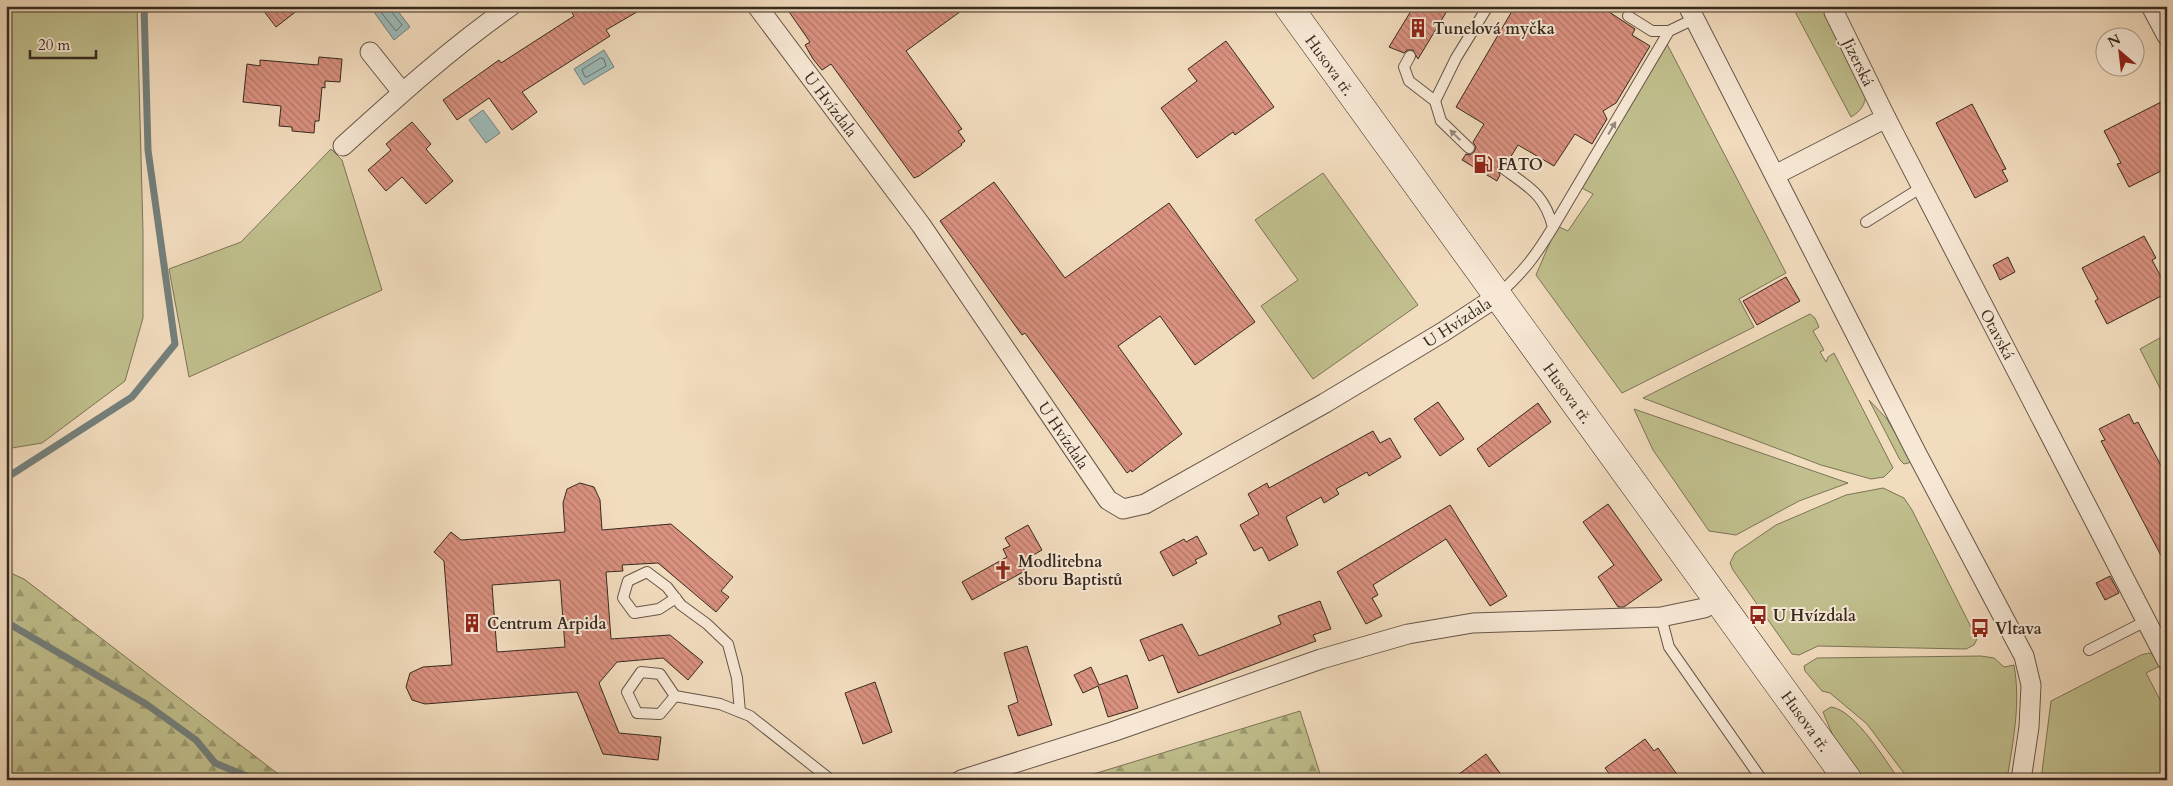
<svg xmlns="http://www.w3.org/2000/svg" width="2173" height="786" viewBox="0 0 2173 786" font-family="Cardo,serif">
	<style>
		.green { fill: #c0bf8d; stroke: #7c7456 }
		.forest { fill: url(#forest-firs); stroke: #7c7456 }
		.water { fill: #9dbab9; stroke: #74807c }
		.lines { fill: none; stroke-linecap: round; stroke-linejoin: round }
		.shore { stroke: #6a726c; stroke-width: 1 }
		.stream { stroke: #74807c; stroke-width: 7 }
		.building { fill: url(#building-back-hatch); stroke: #372a20; fill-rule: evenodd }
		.lane-casing { stroke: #665648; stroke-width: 12 }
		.street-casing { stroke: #665648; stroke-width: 21 }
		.secondary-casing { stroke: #372a20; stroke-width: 29 }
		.lane { stroke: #f7e8d5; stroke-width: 10 }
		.street { stroke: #f7e8d5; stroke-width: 19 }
		.secondary { stroke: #f7e8d5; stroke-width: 28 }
		.oneway { fill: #97897a }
		.labels { text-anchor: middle; stroke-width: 4; stroke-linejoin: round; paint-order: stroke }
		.poi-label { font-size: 16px; font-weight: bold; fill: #372a20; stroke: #f7e8d5; text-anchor: start }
		.street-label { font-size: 16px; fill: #372a20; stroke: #f7e8d5 }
	</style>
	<defs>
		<pattern id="forest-firs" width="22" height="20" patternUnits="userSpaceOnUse" patternTransform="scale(1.25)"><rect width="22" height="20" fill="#c0bf8d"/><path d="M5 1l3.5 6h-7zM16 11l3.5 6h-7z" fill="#9d9b73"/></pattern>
		<pattern id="building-back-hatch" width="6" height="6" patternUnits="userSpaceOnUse" patternTransform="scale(1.25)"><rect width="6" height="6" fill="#da9180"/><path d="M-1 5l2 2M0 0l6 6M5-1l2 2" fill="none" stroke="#b27768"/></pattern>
	</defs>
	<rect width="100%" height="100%" fill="#f2dcbe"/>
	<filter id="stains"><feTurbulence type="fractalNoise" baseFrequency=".004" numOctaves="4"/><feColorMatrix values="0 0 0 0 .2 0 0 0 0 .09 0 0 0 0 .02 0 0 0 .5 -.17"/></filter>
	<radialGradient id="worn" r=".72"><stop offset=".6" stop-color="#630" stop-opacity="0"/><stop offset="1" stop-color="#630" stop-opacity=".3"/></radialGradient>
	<g class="green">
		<polygon points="6,6 137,6 143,232 143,318 125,381 42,443 6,449"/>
		<path d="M1792,6H1825L1866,94C1865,105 1861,111 1851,117Z"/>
		<polygon points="1667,44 1786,273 1739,299 1754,327 1622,393 1536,275 1557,226 1568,231 1593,194 1582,188"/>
		<polygon points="331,149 342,160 382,290 189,377 169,269 241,242"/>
		<polygon points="1323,173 1418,305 1313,379 1261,306 1298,280 1255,220"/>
		<polygon points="1810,314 1815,318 1819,327 1813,331 1824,350 1820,352 1826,362 1828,357 1834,353 1893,468 1884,477 1871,479 1821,465 1643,398"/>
		<polygon points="2167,334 2167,402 2140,349"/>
		<polygon points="1869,400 1887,419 1912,462 1904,464 1900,460"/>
		<polygon points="1634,409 1848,483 1799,501 1736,535 1709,531 1653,450"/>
		<polygon points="1883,488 1904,498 1912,510 1977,639 1974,645 1966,649 1818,646 1799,655 1792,654 1733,570 1730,563 1735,553 1776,525 1846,495"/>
		<polygon points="2149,653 2158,656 2162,665 2146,673 2167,713 2167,780 2041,780 2051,701 2141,655"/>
		<path d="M1981,656L1994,658L2004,667L2014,665C2021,705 2013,740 2007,780H1909L1867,724L1830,693L1822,691L1805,671L1804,666L1817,658Z"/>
		<path d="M1831,707C1855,710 1886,761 1899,780H1860L1838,748L1823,712Z"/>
	</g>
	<g class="forest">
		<polygon points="6,571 24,579 286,780 6,780"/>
		<polygon points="1300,711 1322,780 1074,780"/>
	</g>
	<g class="water">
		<polygon points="374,6 394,6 410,27 394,40 371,8"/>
		<polygon points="604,50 614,67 584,85 574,69"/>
		<polygon points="483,110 500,133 486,143 469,120"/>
	</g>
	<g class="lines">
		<g class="shore">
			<polyline points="376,6 396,31 402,25 391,11 390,6"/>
			<polygon points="601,58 604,59 606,66 587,77 585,77 582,70"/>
		</g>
		<g class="stream">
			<polyline points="6,478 132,397 175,344 148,150 144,6"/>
			<polyline points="6,622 146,704 196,740 215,763 246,776 250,780"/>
		</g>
	</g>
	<g class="building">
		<polygon points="260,6 303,6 276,27"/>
		<polygon points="568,6 647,6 606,30 610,36 522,92 537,112 512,130 489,98 457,120 443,100 499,60 501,63 574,16"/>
		<polygon points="785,6 968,6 906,51 962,129 958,131 965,141 961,144 962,145 919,176 914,178 831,64 822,70 813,59 805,45 810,42"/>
		<polygon points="1414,6 1450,6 1418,59 1413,50 1407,50 1404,53 1389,47"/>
		<polygon points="1515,6 1600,6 1635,29 1632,35 1650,46 1616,103 1603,111 1607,119 1592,144 1575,134 1554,166 1518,145 1507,163 1502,163 1498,165 1498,171 1500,175 1497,181 1462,160 1466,154 1470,155 1474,152 1476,147 1473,142 1484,124 1456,107"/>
		<polygon points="1226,41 1274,107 1235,135 1233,132 1197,158 1161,108 1197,81 1188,69"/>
		<polygon points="319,57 342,59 340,82 325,81 325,88 322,87 319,121 315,121 314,133 292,131 292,127 279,126 281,106 243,102 247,64 260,66 260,60 318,65"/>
		<polygon points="2167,99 2167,168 2129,187 2117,164 2121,163 2104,131"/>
		<polygon points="1972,104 2006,169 2002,170 2008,181 1975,198 1936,123"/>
		<polygon points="412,122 431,144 426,149 453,181 426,204 402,177 386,191 368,170 391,150 386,144"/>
		<polygon points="994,182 1065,278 1169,203 1255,322 1195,365 1160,316 1118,346 1182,434 1132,472 1131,470 1127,473 1025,333 1022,335 940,221"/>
		<polygon points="2144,236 2156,258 2152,260 2167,288 2167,293 2107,324 2095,301 2098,299 2082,268"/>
		<polygon points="2008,257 2015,272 2000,280 1993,265"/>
		<polygon points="1786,277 1800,301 1757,325 1743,301"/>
		<polygon points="1438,402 1464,439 1440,456 1414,419"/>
		<polygon points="1538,403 1551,422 1489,467 1477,449"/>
		<polygon points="2129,414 2134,424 2138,422 2167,477 2167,567 2101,441 2105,440 2099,429"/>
		<polygon points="1373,431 1380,443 1390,438 1401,457 1369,476 1367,472 1336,489 1339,494 1324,503 1321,497 1286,517 1298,545 1269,561 1262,547 1254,551 1240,525 1259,514 1248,494 1267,483 1269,488"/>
		<path d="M580,483L594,487L600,500L602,530L671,524L733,577L721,591L729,597L716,612L658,563L622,565L623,571L606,572L611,639L670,635L703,662L688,680L663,658L617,662L599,683L619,733L661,737L658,760L603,754L577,692L425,704L412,700L406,687L410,673L423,667L452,665L444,561L434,552L451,532L461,540L565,532L563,503L567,489ZM560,580L565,647L497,652L492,585Z"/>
		<polygon points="1608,504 1662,580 1624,607 1618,607 1598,577 1614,565 1583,522"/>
		<polygon points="1450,505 1507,596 1490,606 1446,539 1373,585 1378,595 1372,598 1382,616 1366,624 1337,572"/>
		<polygon points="1028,525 1042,550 1020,563 1025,571 972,600 962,582 1007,557 1003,549 1010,546 1005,538"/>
		<polygon points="1197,536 1207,554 1195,560 1197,563 1195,564 1173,576 1160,552 1184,539 1186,542"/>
		<polygon points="2110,576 2119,593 2105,600 2096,583"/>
		<polygon points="1320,601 1331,629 1313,635 1316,641 1178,693 1163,655 1149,661 1140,640 1182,624 1199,656 1281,624 1278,616"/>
		<polygon points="1027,646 1052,725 1018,736 1008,706 1018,702 1004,653"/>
		<polygon points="1091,667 1099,685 1127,675 1138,708 1108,717 1098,686 1083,693 1074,675"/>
		<polygon points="875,682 892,732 863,744 845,693"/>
		<polygon points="1645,739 1654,751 1658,748 1681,780 1614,780 1605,768"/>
		<polygon points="1486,754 1505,780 1451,780"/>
	</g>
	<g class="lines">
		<g class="lane-casing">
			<g id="lane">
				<polyline points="1628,16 1652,31 1669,31"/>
				<polyline points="1410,56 1404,67 1409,81 1435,101"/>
				<polyline points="1469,148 1441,121 1435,101 1456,58 1488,6"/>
				<polyline points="1866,222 1922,187"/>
				<polyline points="1553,227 1669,31 1694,19"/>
				<path d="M1498,295C1524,271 1535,257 1553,227C1544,194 1530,188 1504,169"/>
				<polyline points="676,598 659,609 634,613 623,598 628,581 647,572 667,587 681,605 707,624 728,644 737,678 740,712"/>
				<polyline points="1661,617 1669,647 1762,780"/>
				<polyline points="2089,650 2146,621"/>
				<polyline points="675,696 660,714 637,713 627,692 641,672 660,674 675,696 720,704 750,716 831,780"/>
			</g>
		</g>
		<g class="street-casing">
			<g id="street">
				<polyline points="757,6 921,225 1108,500 1123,509 1145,504 1325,403 1443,332 1498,296"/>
				<polyline points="1688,6 1917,454 2024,656 2031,685 2029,727 2021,780"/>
				<polyline points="1833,6 1834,12 1886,118 2167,661"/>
				<polyline points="2151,6 2167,36"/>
				<polyline points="370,52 402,92"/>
				<path d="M343,146C397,97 451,48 511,6"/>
				<polyline points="1775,175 1886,118"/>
				<polyline points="961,780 1112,732 1321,659 1408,634 1473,623 1661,617 1704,608 1719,601"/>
			</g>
		</g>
		<g class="secondary-casing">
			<polyline id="secondary" points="1288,6 1848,780"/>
		</g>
		<use href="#lane" class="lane"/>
		<use href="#street" class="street"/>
		<use href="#secondary" class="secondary"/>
	</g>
	<defs><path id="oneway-solid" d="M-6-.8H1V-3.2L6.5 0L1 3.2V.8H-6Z" transform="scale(1.25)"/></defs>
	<g class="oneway">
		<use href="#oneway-solid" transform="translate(1612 128) rotate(-59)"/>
		<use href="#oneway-solid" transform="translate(1455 135) rotate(-135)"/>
	</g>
	<defs>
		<g id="building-bare" transform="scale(1.5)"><path d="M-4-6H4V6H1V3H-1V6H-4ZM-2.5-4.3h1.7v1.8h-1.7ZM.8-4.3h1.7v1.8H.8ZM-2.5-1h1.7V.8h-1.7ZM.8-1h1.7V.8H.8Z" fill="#8f2418" stroke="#f7e8d5" stroke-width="2.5" paint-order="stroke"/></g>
		<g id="fuel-bare" transform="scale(1.5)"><path d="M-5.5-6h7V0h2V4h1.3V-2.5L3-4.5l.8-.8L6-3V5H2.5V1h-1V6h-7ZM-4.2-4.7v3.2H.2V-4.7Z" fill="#8f2418" stroke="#f7e8d5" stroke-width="2.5" paint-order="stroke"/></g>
		<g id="church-bare" transform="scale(1.5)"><path d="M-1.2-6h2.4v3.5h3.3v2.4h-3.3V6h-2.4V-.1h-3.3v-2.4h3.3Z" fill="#8f2418" stroke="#f7e8d5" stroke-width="2.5" paint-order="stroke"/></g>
		<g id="bus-bare" transform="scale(1.5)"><path d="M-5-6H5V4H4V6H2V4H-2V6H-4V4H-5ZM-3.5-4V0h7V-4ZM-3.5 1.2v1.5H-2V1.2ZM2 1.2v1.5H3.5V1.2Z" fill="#8f2418" stroke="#f7e8d5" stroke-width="2.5" paint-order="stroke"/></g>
	</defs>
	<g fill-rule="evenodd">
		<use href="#building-bare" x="1418" y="28"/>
		<use href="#fuel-bare" x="1483" y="164"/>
		<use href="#church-bare" x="1003" y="570"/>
		<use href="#bus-bare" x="1758" y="615"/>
		<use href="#building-bare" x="472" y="623"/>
		<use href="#bus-bare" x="1980" y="628"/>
	</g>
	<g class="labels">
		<g class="poi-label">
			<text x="1433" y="34">Tunelová myčka</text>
			<text x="1498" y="170">FATO</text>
			<text x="1018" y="567">Modlitebna<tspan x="1018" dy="18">sboru Baptistů</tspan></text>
			<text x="1773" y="621">U Hvízdala</text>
			<text x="487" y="629">Centrum Arpida</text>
			<text x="1995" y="634">Vltava</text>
		</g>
		<g class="street-label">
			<text transform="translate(1859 62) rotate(64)" y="6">Jizerská</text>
			<text transform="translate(1330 65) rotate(54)" y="6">Husova tř.</text>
			<text transform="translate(831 104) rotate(53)" y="6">U Hvízdala</text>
			<text transform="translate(1457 322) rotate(-33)" y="6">U Hvízdala</text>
			<text transform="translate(1998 334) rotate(62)" y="6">Otavská</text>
			<text transform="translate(1568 393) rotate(54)" y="6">Husova tř.</text>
			<text transform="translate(1064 435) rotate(56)" y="6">U Hvízdala</text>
			<text transform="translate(1806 721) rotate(54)" y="6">Husova tř.</text>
		</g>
	</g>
	<rect width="2173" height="786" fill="none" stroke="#f2dcbe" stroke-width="25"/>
	<rect x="8" y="8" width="2158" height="771" fill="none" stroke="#372a20" stroke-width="2.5"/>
	<rect x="12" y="12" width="2148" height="761" fill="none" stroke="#372a20"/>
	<g transform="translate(2120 52) rotate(332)"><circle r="24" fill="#f7e8d5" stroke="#aa9c8d"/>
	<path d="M0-4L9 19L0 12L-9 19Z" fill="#8f2418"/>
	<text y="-8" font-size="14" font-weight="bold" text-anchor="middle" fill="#372a20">N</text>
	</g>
	<path d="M30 50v8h66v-8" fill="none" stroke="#372a20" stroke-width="2.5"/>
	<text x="38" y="50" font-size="15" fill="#372a20" stroke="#f7e8d5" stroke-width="4" paint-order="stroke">20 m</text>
	<rect width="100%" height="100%" filter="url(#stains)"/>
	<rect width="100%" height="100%" fill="url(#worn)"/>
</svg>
